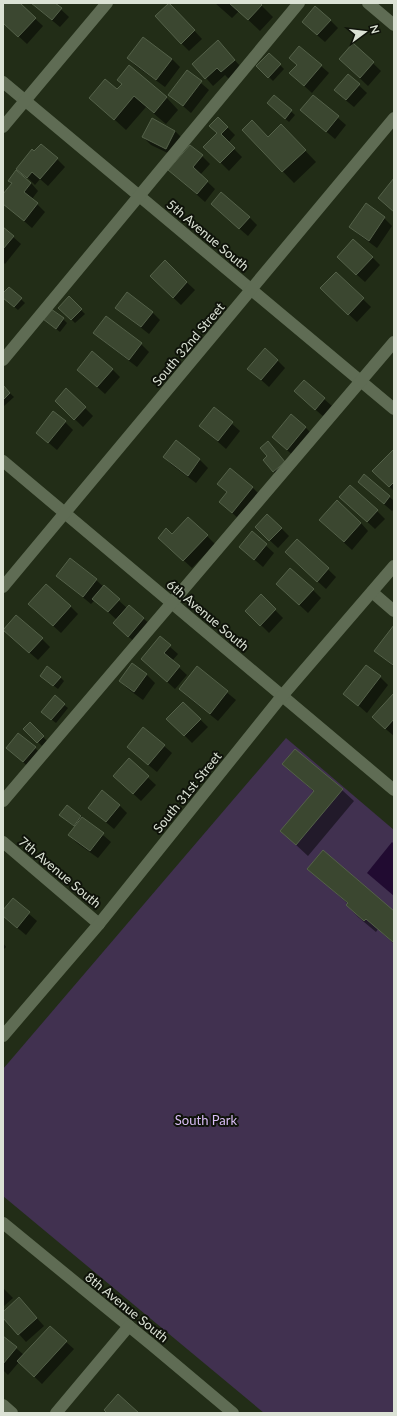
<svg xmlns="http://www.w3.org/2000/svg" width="397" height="1416" viewBox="0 0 397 1416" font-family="Lato,sans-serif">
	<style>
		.green { fill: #413150 }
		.water { fill: #210b31 }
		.shadow { fill: #0007 }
		.building { fill: #3b4730; stroke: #546149 }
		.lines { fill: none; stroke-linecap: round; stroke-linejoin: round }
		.minor { stroke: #5f6c54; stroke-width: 12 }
		.labels { text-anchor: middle; stroke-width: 4; stroke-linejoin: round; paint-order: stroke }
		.street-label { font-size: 13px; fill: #dbe2d5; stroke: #0f130a }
		.park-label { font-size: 13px; fill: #d9bdf5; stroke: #0f130a }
	</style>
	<rect width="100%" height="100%" fill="#222d17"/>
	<polygon class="green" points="286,738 394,830 394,1413 264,1413 3,1196 3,1069"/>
	<polygon class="water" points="392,842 394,844 394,896 367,873"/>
	<g class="shadow">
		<polygon points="3,3 18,3 43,26 27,44 3,22"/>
		<polygon points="31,3 54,3 69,17 60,27"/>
		<polygon points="215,3 259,3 273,17 260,31 239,11 232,18"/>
		<polygon points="177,12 202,39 189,51 181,43"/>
		<polygon points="330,20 338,28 325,42 311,30"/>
		<polygon points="353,44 381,71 368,86 348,67"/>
		<polygon points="225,50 242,68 230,80 225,75 213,86 206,78"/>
		<polygon points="269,54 284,69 273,81 258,66"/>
		<polygon points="128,58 172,59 180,67 165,87 136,66"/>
		<polygon points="321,66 329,73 312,93 290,73"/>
		<polygon points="129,67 167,98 178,110 166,124 146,107 126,130 91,98 117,91 123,84"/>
		<polygon points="187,71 209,90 191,113 169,94"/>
		<polygon points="348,75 367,93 354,107 343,98"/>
		<polygon points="274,96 295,115 289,122 272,107"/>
		<polygon points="313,96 346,125 335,139 301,110"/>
		<polygon points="218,118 235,135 228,143 242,157 229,171 205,147 218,133"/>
		<polygon points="152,120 175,131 183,139 174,156 151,145 143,137"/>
		<polygon points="243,130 268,138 292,137 316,162 294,183"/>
		<polygon points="202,156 210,164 200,175 215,189 205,202 178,178"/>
		<polygon points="57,159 65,167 48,186 40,179 35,185 18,168"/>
		<polygon points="31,183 38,191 32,199 45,212 32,228 3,203 3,196 13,184"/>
		<polygon points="366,205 384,218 392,226 377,248 358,234 351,227"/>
		<polygon points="220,212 249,217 257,225 248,236"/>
		<polygon points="3,228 21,244 5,264 3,262"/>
		<polygon points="372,257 380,265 365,282 346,265"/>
		<polygon points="165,262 195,290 181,305 159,284"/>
		<polygon points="336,273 371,307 357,322 329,296"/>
		<polygon points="9,288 25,303 18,310 3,297 3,295"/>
		<polygon points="69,298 85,314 75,323 60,308"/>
		<polygon points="117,307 152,312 160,320 149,334 125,315"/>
		<polygon points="44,319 63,319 67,323 60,332"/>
		<polygon points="94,332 141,344 149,352 137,367 102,340"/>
		<polygon points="277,360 285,368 269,387 249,369"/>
		<polygon points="112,369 120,377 105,394 86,377"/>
		<polygon points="3,387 14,397 4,406 3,405"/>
		<polygon points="67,390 93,416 83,427 56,401"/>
		<polygon points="303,399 324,399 332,406 324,417"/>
		<polygon points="214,408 240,431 226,449 200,426"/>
		<polygon points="65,422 73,430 57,450 37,433"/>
		<polygon points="305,427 313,435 295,457 281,445"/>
		<polygon points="176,442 200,460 208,468 196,483 172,465 164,457"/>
		<polygon points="268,442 292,471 281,479 273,471 268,457"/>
		<polygon points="394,452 394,491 373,471"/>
		<polygon points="365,475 394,501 394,509 392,511 367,490"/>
		<polygon points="218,484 252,487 260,495 240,520 220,502 228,493"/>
		<polygon points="340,497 377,511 385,519 375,529"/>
		<polygon points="361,523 368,531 352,550 328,528"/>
		<polygon points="281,528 289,536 278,548 264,535"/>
		<polygon points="252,533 274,553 263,567 240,547"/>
		<polygon points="172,536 207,536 215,544 192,568 167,545"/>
		<polygon points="297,540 336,577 326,589 294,560"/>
		<polygon points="70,559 96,580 127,608 129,606 152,626 137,644 122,631 117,620 95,600 91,604 57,576"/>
		<polygon points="277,584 313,590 321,598 308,613"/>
		<polygon points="261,596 283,618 269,633 247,611"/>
		<polygon points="29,604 70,606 78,614 61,633"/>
		<polygon points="394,627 394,667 376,651"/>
		<polygon points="12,637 42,639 50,647 38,660"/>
		<polygon points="160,638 178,654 172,661 187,675 175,689 142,659"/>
		<polygon points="132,664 147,675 155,683 143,700 128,689 120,681"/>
		<polygon points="197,668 236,700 218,721 188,697 180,689"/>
		<polygon points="60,677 64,681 58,689 45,679"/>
		<polygon points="380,677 388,685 367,713 345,694"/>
		<polygon points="394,695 394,736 381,725"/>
		<polygon points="183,703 208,727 192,743 168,719"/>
		<polygon points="64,705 68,708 56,723 46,715"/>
		<polygon points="30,724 47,741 42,746 25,729"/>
		<polygon points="164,746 172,753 157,772 136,755"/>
		<polygon points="7,748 35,748 43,756 32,770"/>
		<polygon points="129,760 156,785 141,801 114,776"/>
		<polygon points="284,764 342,790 354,801 308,856 281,831 314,792"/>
		<polygon points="119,805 127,813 114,829 89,808"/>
		<polygon points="81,816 111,842 98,858 77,843 69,835 75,827 64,819"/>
		<polygon points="308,868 394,912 394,944 378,929 376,932 358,917 347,905 348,904"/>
		<polygon points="13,900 37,921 26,935 3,916 3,912"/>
		<polygon points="3,943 6,947 3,950"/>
		<polygon points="3,1288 13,1298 3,1307"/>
		<polygon points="27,1307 44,1326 26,1342 3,1316 3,1313"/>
		<polygon points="3,1337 24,1355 66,1342 74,1349 42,1384 19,1362 8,1375 3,1370"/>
	</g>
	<g class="building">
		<polygon points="3,3 20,3 36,18 18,37 3,23"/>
		<polygon points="31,3 55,3 62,8 52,20"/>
		<polygon points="169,3 195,30 181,44 155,16"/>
		<polygon points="229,3 260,3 262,5 248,20"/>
		<polygon points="315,6 331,20 317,35 302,22"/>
		<polygon points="143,37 172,59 156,80 127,58"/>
		<polygon points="218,40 235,60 221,72 217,68 205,79 192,64"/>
		<polygon points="353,43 374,62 360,78 339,59"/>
		<polygon points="299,46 322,65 304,86 289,73 297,65 289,58"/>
		<polygon points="269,53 281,64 268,78 256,66"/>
		<polygon points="129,65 167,97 154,113 134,96 114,120 89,98 105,79 117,89 122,84 117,80"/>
		<polygon points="187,70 202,81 183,106 168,95"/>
		<polygon points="348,74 360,84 346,100 334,90"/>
		<polygon points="274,95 292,110 285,119 267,103"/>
		<polygon points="313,95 339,116 326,132 300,110"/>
		<polygon points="218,117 228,127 221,134 235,148 220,163 203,147 217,133 209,126"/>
		<polygon points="152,118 175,131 166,149 142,137"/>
		<polygon points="252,120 268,137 281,124 306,150 282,172 242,130"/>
		<polygon points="41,144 58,158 40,179 32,172 27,178 16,169 32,149 34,151"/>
		<polygon points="190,145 203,155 193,167 208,181 197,194 168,170"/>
		<polygon points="16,170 31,183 24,192 38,203 24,221 3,204 3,194 12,183 8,181"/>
		<polygon points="394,178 394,212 378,198"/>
		<polygon points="221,192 250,217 239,229 211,204"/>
		<polygon points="366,203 385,217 369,241 349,227"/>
		<polygon points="3,227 14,236 3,249"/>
		<polygon points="353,239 373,257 356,275 337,257"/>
		<polygon points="165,260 187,282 173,298 150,276"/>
		<polygon points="336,272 364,298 348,315 320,288"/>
		<polygon points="9,287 22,298 14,307 3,298 3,293"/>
		<polygon points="127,292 153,312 141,327 115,308"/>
		<polygon points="69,296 82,309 71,320 58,308"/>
		<polygon points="51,309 64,318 56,329 43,319"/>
		<polygon points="106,316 142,343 129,360 93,333"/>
		<polygon points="265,348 278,360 261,380 247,369"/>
		<polygon points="92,351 113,369 97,387 77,370"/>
		<polygon points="304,380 325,398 315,410 294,391"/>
		<polygon points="3,385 10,393 3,400"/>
		<polygon points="66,388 86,407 74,420 55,401"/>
		<polygon points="214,407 233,422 218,441 199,426"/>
		<polygon points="53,411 66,421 48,443 36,433"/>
		<polygon points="291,414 306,427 287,450 272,437"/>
		<polygon points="176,440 200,459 188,476 163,457"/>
		<polygon points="268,441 285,462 273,472 263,460 267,456 260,448"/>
		<polygon points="393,450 394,451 394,482 389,487 372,471"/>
		<polygon points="230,468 253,487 232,513 219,502 227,492 217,484"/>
		<polygon points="364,474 390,496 384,504 358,482"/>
		<polygon points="350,485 378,510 367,522 339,497"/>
		<polygon points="337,500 361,523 344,542 319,520"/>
		<polygon points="267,514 282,528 269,541 255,527"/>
		<polygon points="188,517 208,535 183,561 158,538 166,528 172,534"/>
		<polygon points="252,531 267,544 254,560 239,547"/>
		<polygon points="297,539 329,568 317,582 285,552"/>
		<polygon points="70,558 97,579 83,597 56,576"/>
		<polygon points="290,568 314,589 299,605 276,584"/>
		<polygon points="46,584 71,606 53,626 28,604"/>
		<polygon points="104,585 120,599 108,612 92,599"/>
		<polygon points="261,594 276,609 260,626 245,611"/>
		<polygon points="129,605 144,618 128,637 113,623"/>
		<polygon points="16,615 43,638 29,653 3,630"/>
		<polygon points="394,625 394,664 393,665 374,651"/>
		<polygon points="160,636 171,645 164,653 180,666 167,682 141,659"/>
		<polygon points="132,663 147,674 134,692 119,681"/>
		<polygon points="366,665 381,676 358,706 343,694"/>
		<polygon points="47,666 61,677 53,686 40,676"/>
		<polygon points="197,666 228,691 210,714 179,689"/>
		<polygon points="394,693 394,719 385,729 372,717"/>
		<polygon points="55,695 65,704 51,720 41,712"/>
		<polygon points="183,702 201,719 184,736 166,719"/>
		<polygon points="30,722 44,736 37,743 23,729"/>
		<polygon points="143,727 165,745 148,765 127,747"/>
		<polygon points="18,733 36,747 23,762 6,748"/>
		<polygon points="295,749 343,789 296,845 280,831 314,791 282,764"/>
		<polygon points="129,758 149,776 133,794 113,776"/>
		<polygon points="102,790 120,805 106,822 88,808"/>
		<polygon points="67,805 81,816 74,826 59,815"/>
		<polygon points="82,817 104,833 90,851 68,835"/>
		<polygon points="323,850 394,911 394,943 366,919 364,921 346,905 348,903 307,869"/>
		<polygon points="13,898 30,912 17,928 3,916 3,910"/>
		<polygon points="19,1297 37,1318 18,1335 3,1318 3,1312"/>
		<polygon points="50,1326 67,1341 34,1377 17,1361"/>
		<polygon points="3,1336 17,1347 3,1364"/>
		<polygon points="118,1394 139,1413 107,1413 104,1410"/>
	</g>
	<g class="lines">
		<g class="minor">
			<polyline points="368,3 394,25"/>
			<polyline points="3,82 394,409"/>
			<polyline points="3,127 107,3"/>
			<polyline points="3,360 299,3"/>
			<polyline points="3,461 394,790"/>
			<polyline points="3,587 394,118"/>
			<polyline points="372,592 394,611"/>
			<polyline points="3,801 394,342"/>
			<polyline points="3,842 99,924"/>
			<polyline points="3,1036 99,924 282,696 394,566"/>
			<polyline points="3,1223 152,1345 233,1413"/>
			<polyline points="3,1405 12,1413"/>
			<polyline points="56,1413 129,1326"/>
		</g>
	</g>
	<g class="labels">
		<g class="street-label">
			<text transform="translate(208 235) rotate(40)" y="5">5th Avenue South</text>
			<text transform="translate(188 344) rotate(-50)" y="5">South 32nd Street</text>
			<text transform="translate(208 615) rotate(40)" y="5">6th Avenue South</text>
			<text transform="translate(187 792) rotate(-51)" y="5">South 31st Street</text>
			<text transform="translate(60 872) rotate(40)" y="5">7th Avenue South</text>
			<text transform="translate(127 1307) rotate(39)" y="5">8th Avenue South</text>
		</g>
		<g class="park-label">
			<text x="206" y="1125">South Park</text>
		</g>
	</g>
	<rect width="397" height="1416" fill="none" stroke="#dbe2d5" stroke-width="8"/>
	<g transform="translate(365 32) rotate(75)" stroke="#0f130a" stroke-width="3" paint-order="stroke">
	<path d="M0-3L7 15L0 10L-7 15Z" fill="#dbe2d5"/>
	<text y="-6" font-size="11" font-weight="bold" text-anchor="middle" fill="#dbe2d5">N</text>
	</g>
</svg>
